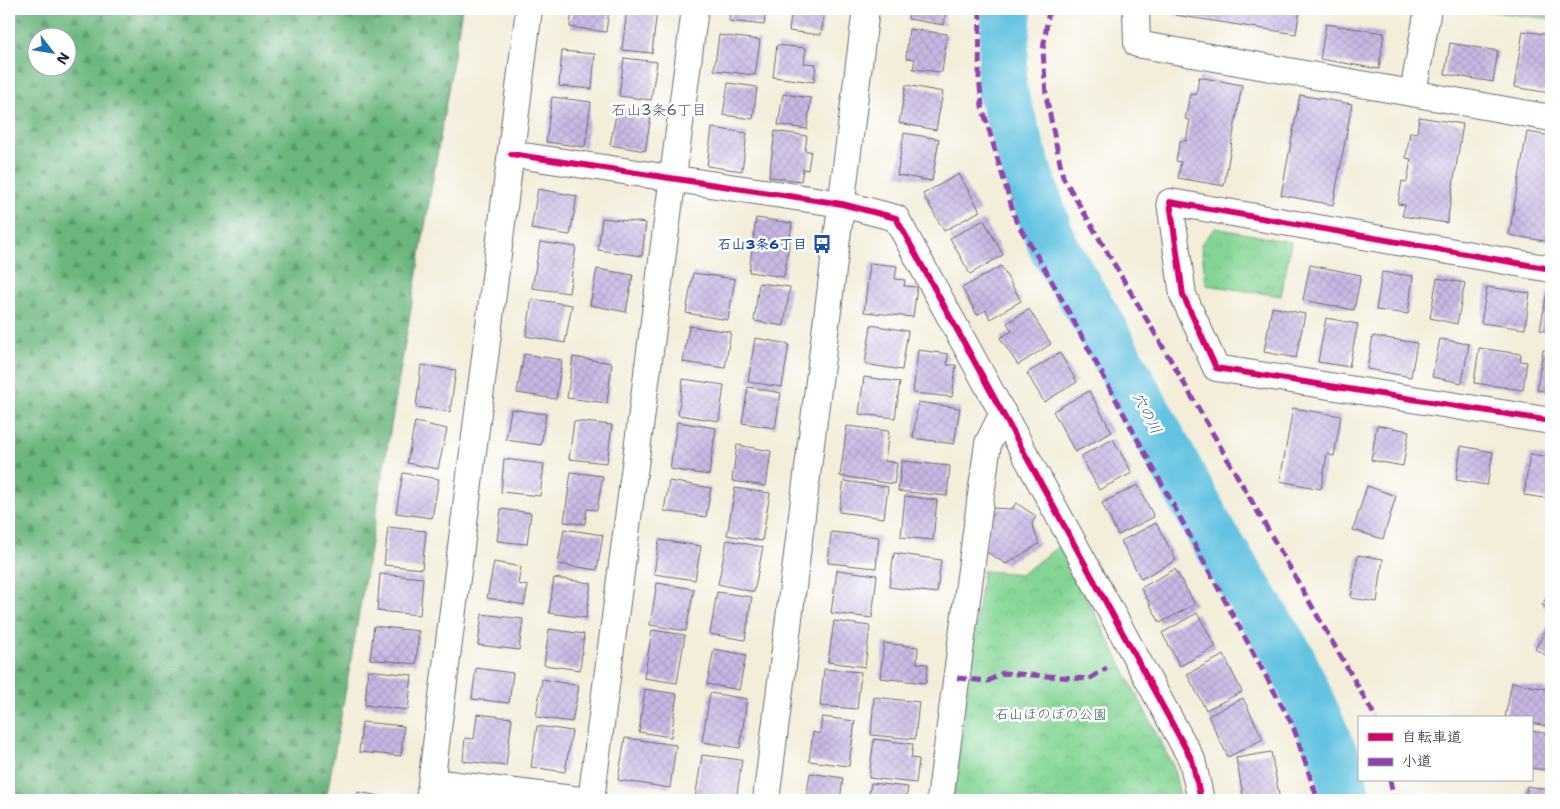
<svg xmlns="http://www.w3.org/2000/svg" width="1560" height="809" viewBox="0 0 1560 809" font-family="'Shantell Sans','Klee One',sans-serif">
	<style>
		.forest { fill: url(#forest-firs); stroke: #466c5c; fill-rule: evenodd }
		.park { fill: url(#park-crowns); stroke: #537c68 }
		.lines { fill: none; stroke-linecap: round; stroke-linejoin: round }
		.river { stroke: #63c3e1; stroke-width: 50 }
		.building { fill: url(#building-cross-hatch) }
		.street-casing { stroke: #6b6972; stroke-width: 28 }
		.street { stroke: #fff; stroke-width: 26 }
		.quiet { stroke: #8e44ad; stroke-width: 5; stroke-dasharray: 10 5; stroke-linecap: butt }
		.cycleway-casing { stroke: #fff; stroke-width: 9 }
		.cycleway { stroke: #d6006c; stroke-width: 6 }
		.labels { text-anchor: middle; stroke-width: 5; stroke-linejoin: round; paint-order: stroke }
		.transit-label { font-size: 14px; font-weight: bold; fill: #164399; stroke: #fff; text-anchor: end }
		.park-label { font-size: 14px; fill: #44615a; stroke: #fff }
		.neighbourhood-label { font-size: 15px; fill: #5c5676; stroke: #fff }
		.water-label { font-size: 15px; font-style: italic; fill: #395a75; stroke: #fff }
	</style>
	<defs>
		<pattern id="forest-firs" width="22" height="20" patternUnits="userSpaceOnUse" patternTransform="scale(1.25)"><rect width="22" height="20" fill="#6bb67e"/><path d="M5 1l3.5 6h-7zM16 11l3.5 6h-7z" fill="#589468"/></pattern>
		<pattern id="park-crowns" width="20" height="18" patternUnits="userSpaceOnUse" patternTransform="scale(1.25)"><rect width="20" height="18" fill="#84d595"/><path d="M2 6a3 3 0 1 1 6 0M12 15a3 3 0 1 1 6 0" fill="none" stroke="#72b781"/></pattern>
		<pattern id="building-cross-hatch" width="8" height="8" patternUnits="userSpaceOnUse" patternTransform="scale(1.25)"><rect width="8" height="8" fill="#c8b7e4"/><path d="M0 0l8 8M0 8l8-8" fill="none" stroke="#ac9dc4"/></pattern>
	</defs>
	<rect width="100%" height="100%" fill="#fff"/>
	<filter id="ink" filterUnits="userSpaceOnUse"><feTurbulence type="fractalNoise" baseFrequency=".02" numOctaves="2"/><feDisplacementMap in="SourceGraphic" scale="10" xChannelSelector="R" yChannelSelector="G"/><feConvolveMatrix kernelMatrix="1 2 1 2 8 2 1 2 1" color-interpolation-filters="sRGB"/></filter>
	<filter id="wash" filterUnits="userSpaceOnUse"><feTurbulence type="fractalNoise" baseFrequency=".0096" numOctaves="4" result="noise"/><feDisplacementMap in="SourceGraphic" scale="20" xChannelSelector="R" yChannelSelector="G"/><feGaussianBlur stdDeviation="1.12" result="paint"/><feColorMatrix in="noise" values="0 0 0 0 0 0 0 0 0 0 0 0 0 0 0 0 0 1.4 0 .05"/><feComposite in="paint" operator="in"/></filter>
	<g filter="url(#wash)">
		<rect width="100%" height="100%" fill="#f3edd9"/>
		<path class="forest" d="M9,9H462L350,666L326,800H9ZM38,38H68V68H38Z"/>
		<g class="park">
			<polygon points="1470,9 1551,9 1551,19"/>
			<polygon points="1215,228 1291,242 1281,296 1206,285 1201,244"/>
			<polygon points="1060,545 1173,766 1181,800 953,800 983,571 1022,574"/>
		</g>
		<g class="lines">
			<polyline class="river" points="1007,9 1001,87 1030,181 1053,246 1098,322 1211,532 1290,658 1340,770 1346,800"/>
		</g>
		<g id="blocks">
			<g class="building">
				<polygon points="572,9 609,9 606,32 570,27"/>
				<polygon points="627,9 657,10 652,53 622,50"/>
				<polygon points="730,9 766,9 764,25 729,21"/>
				<polygon points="792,9 825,9 821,35 789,31"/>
				<polygon points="910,9 946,9 944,25 908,19"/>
				<polygon points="1175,9 1300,9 1296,34 1175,15"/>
				<polygon points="1326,24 1384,33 1379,69 1320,59"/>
				<polygon points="909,29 947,34 942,72 913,69 915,59 906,58"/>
				<polygon points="1523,31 1551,35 1551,79 1549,93 1514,87"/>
				<polygon points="719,35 760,40 755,75 714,70"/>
				<polygon points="1450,43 1498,51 1493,82 1445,74"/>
				<polygon points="777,45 806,48 804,63 816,64 814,82 773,77"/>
				<polygon points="562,51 595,54 592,89 559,86"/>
				<polygon points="624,58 657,62 651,100 619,96"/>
				<polygon points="1199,77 1242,85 1224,186 1178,178 1181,162 1176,161 1180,141 1186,141 1190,120 1185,119 1190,94 1196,95"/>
				<polygon points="728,83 757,87 753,119 723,115"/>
				<polygon points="906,85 943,92 936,130 899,123"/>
				<polygon points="783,94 811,98 807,129 778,125"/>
				<polygon points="1300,95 1352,104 1333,205 1281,195"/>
				<polygon points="552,97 591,102 585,147 546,142"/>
				<polygon points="618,105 652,111 645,151 610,145"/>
				<polygon points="1419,117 1463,124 1447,223 1402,216 1405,205 1398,204 1402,181 1407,182 1411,159 1406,158 1410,132 1417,133"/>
				<polygon points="712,128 747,133 742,171 707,166"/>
				<polygon points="775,131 807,136 805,151 811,151 808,170 803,169 801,181 769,177"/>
				<polygon points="1527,132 1551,136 1551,242 1509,235"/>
				<polygon points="904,133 939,139 932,181 897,175"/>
				<polygon points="959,174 980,211 944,231 923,194"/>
				<polygon points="538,189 577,196 570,235 531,229"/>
				<polygon points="602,218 646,223 642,256 598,250"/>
				<polygon points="756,218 792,223 784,277 749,272"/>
				<polygon points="984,220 1003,255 970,274 950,238"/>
				<polygon points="540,242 576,247 569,293 532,288"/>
				<polygon points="870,263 897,266 895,279 905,280 904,286 917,287 913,317 864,312"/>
				<polygon points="1310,265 1361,275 1354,310 1303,300"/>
				<polygon points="1001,266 1021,301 990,319 986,310 977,315 962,288"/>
				<polygon points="597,269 633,275 626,312 590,305"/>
				<polygon points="1382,272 1413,276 1408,314 1376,310"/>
				<polygon points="693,273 735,279 728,320 686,313"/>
				<polygon points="1437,278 1465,283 1457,324 1430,318"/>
				<polygon points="759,283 790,287 784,326 754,321"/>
				<polygon points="1487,287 1530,293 1525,329 1481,323"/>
				<polygon points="1547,292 1551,293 1551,332 1540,330"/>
				<polygon points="532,299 572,305 565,343 526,336"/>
				<polygon points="1272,307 1305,314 1296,358 1264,352"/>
				<polygon points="1029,309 1051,344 1018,365 1000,338 1012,331 1007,323"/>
				<polygon points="1326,318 1358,324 1349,367 1318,362"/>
				<polygon points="871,325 908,331 902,370 865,364"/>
				<polygon points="689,326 731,332 725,368 683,362"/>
				<polygon points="1373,336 1417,343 1411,377 1367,369"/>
				<polygon points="755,338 789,344 782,387 748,382"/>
				<polygon points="1440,339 1469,344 1462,383 1432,377"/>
				<polygon points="1479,348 1521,354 1520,361 1527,362 1523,390 1474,383"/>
				<polygon points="918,350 948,354 947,365 956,365 952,397 913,393"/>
				<polygon points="1543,350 1551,351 1551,392 1537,390"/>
				<polygon points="1060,353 1077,382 1044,402 1027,373"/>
				<polygon points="524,354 562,360 556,399 517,393"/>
				<polygon points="573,357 612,363 607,403 567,398"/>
				<polygon points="421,365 456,370 450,412 416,407"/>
				<polygon points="864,377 900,382 895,418 859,414"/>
				<polygon points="683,379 724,385 719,421 678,415"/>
				<polygon points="748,387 781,393 775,428 742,423"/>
				<polygon points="1089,391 1112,432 1075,452 1053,411"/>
				<polygon points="918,402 960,408 954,444 913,438"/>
				<polygon points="1293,408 1341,416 1334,456 1327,454 1321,489 1280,481"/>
				<polygon points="511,409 546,414 541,445 506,440"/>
				<polygon points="574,421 612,425 607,463 569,459"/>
				<polygon points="415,422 447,429 438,469 407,463"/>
				<polygon points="677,422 716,428 709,475 670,469"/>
				<polygon points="1377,425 1409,431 1403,466 1371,460"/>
				<polygon points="847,426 889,431 885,461 897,463 894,484 840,476"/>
				<polygon points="1113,439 1132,473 1099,490 1081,456"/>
				<polygon points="737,445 771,451 766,486 732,481"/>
				<polygon points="1461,446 1493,452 1487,485 1456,480"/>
				<polygon points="1530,454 1551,457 1551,499 1524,495"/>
				<polygon points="504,459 544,464 540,496 501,492"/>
				<polygon points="902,461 950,466 947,496 898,491"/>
				<polygon points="571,472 603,476 597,510 587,509 585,524 564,522"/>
				<polygon points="403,473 439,479 432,518 396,513"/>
				<polygon points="669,481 711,488 706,517 664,511"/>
				<polygon points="844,481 888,487 884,518 839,512"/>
				<polygon points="1138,485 1154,517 1118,535 1102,503"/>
				<polygon points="1367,486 1396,496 1383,539 1353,530"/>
				<polygon points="735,488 770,493 762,541 727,535"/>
				<polygon points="905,496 937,500 933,540 901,537"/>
				<polygon points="1016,503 1036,516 1032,524 1039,544 1006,564 985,551 992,508 1012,509"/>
				<polygon points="501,509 531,513 527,544 497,541"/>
				<polygon points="1156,523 1176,560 1141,579 1121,541"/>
				<polygon points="388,527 426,531 422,569 384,565"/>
				<polygon points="564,529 603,535 597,570 558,564"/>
				<polygon points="831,532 879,537 876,568 828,563"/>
				<polygon points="659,540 701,546 695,580 654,574"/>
				<polygon points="727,540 763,547 754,592 718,584"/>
				<polygon points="894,553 941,560 937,593 889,587"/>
				<polygon points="1358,555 1383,559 1377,602 1351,598"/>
				<polygon points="494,562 521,567 518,584 528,586 524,605 487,598"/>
				<polygon points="1175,569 1195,604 1160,623 1141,588"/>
				<polygon points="837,570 877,575 872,618 831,613"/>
				<polygon points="380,574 423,578 420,615 377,611"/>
				<polygon points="554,578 591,583 586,618 549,613"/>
				<polygon points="657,583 694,589 686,631 650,625"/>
				<polygon points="1551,589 1551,610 1542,605"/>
				<polygon points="717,592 752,597 745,640 710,634"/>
				<polygon points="1197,613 1216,647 1180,666 1162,633"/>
				<polygon points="482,614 523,619 519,650 478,645"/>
				<polygon points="834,621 870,626 865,667 828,662"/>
				<polygon points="1551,621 1551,658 1535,649"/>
				<polygon points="374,626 419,631 416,664 370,659"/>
				<polygon points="549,629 584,634 580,670 544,665"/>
				<polygon points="652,630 685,635 677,683 644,678"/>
				<polygon points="884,643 918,647 917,663 928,664 926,683 880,678"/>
				<polygon points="714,649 746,655 739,690 707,684"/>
				<polygon points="1224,655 1242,692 1206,710 1187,674"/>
				<polygon points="476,668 513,673 509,703 472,699"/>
				<polygon points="824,669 861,672 857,709 820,706"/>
				<polygon points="368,670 412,675 408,710 365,705"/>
				<polygon points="542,679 579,686 572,722 536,717"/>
				<polygon points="1512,682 1551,690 1551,727 1531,723 1531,718 1505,718"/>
				<polygon points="645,689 677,694 671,737 639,732"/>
				<polygon points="710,693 747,699 740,748 702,742"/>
				<polygon points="874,697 919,702 915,739 871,735"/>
				<polygon points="1243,698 1263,739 1228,757 1208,716"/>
				<polygon points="477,714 512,718 506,766 463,761 465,738 474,739"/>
				<polygon points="822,717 855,721 849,766 809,761 813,732 820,734"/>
				<polygon points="362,722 404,726 401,756 359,752"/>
				<polygon points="537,726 572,731 565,772 531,767"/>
				<polygon points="1531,731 1551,734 1551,771 1531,768"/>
				<polygon points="625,738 676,745 670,788 618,780"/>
				<polygon points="874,739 913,744 911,758 919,759 916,783 869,778"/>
				<polygon points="1271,752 1280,800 1244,800 1236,758"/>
				<polygon points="702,755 742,760 736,800 695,799"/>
				<polygon points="810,773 843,778 840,800 806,800"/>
				<polygon points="871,783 908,787 906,800 868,800"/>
				<polygon points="1527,786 1551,790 1551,800 1525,800"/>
				<polygon points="358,792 396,799 396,800 357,800"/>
			</g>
		</g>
	</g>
	<g filter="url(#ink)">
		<use href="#blocks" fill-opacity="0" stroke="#6b6972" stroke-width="1"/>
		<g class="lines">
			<g class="street-casing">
				<g id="street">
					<polyline points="1136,9 1137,44 1551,118"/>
					<polyline points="1413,93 1428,9"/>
					<polyline points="511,154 842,204 896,218 1192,760 1201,800"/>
					<polyline points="1551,269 1170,202 1183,295 1216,368 1551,421"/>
					<polyline points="432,782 581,800"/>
					<polyline points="429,800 529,9"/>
					<polyline points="591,800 695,9"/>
					<polyline points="766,800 866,9"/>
					<polyline points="940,800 988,443 1003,413"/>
				</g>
			</g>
			<use href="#street" class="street"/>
			<g class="quiet">
				<polyline points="980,9 979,77 982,106 1016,221 1049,276 1293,726 1318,800"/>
				<polyline points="1049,9 1043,50 1046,96 1063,177 1177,371 1376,718"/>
				<polyline points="957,678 988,681 1003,673 1089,679 1107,668"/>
				<polyline points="1390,780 1394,800"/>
			</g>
			<g class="cycleway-casing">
				<g id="cycleway">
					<polyline points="511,154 842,204 896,218 1192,760 1201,800"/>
					<polyline points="1551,269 1170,202 1183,295 1216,368 1551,421"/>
				</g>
			</g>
			<use href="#cycleway" class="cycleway"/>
		</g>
	</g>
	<defs>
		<g id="bus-bare" transform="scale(1.5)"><path d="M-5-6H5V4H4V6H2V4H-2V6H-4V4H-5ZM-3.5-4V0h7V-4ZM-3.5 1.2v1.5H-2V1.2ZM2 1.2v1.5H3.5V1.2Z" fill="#1a4fb4" stroke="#fff" stroke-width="2.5" paint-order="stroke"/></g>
	</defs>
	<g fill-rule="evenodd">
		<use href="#bus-bare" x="822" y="244"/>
	</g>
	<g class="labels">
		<g class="transit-label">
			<text x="807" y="249">石山3条6丁目</text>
		</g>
		<g class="park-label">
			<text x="1051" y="719">石山ほのぼの公園</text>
		</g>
		<g class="neighbourhood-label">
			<text x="659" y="115">石山3条6丁目</text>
		</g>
		<g class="water-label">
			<text transform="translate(1147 413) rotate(62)" y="5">穴の川</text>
		</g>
	</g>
	<rect width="1560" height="809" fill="none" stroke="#fff" stroke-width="30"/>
	<rect x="1358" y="716" width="175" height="65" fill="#ffffff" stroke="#a7a7b1"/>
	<rect x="1368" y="733" width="25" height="8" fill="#d6006c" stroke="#a7a7b1"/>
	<text x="1402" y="742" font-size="15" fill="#22223b">自転車道</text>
	<rect x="1368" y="758" width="25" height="8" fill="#8e44ad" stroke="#a7a7b1"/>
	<text x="1402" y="766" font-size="15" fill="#22223b">小道</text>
	<g transform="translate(52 52) rotate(121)"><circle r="24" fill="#ffffff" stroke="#a7a7b1"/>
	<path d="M0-4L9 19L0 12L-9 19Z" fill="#1f6fb2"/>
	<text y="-8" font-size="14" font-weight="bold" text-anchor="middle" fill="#22223b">N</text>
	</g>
</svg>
